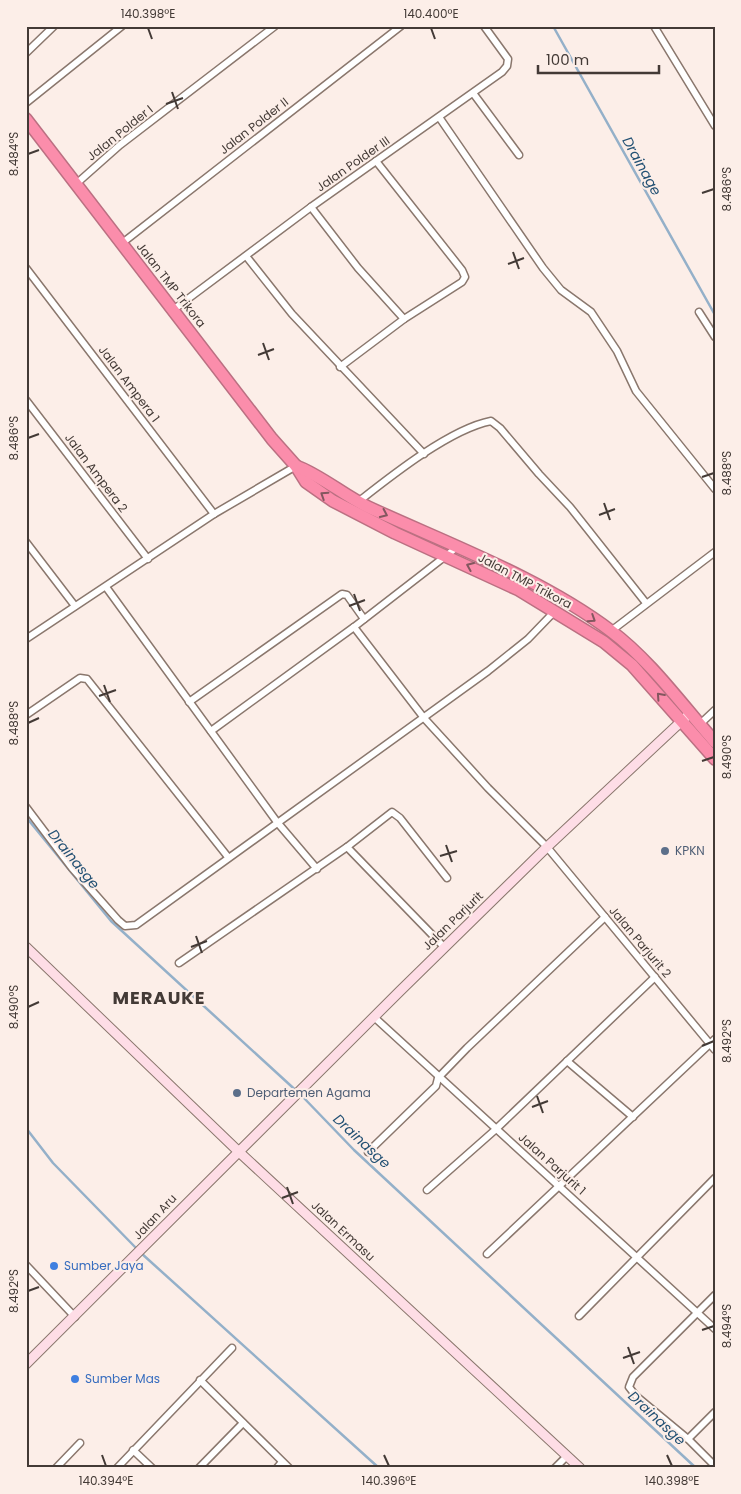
<svg xmlns="http://www.w3.org/2000/svg" width="741" height="1494" viewBox="0 0 741 1494" font-family="Poppins,sans-serif">
	<style>
		.lines { fill: none; stroke-linecap: round; stroke-linejoin: round }
		.stream { stroke: #94b0c9; stroke-width: 2.5 }
		.street-casing { stroke: #8a776d; stroke-width: 9 }
		.secondary-casing { stroke: #8a776d; stroke-width: 11 }
		.highway-casing { stroke: #bb7082; stroke-width: 14 }
		.street { stroke: #fff; stroke-width: 6 }
		.secondary { stroke: #fedde6; stroke-width: 9 }
		.highway { stroke: #fb8dab; stroke-width: 11 }
		.oneway { stroke: #83575f }
		.ticks { fill: none; stroke: #433a36; stroke-width: 2 }
		.service-dot { fill: #5c6f8a; stroke: #fceee8; stroke-width: 2 }
		.shop-dot { fill: #3f7fe0; stroke: #fceee8; stroke-width: 2 }
		.labels { text-anchor: middle; stroke-width: 4; stroke-linejoin: round; paint-order: stroke }
		.street-label { font-size: 12px; fill: #433a36; stroke: #fceee8 }
		.service-label { font-size: 12px; fill: #4e5e75; stroke: #fceee8; text-anchor: start }
		.shop-label { font-size: 12px; fill: #366cbe; stroke: #fceee8; text-anchor: start }
		.water-label { font-size: 14px; font-style: italic; fill: #235174; stroke: #fceee8 }
		.district-label { font-size: 18px; font-weight: bold; letter-spacing: 1px; fill: #433a36; stroke: #fceee8 }
		.neatline { fill: none; stroke: #433a36; stroke-width: 2 }
		.ticks-label { font-size: 12px; text-anchor: middle; fill: #433a36 }
	</style>
	<rect width="100%" height="100%" fill="#fceee8"/>
	<g class="lines">
		<g class="stream">
			<polyline points="553,26 715,315"/>
			<polyline points="26,817 111,921 302,1096 354,1150 696,1468"/>
			<polyline points="26,1128 53,1163 137,1249"/>
			<polyline points="141,1253 379,1468"/>
		</g>
		<g class="street-casing">
			<g id="street">
				<polyline points="654,26 715,126"/>
				<polyline points="26,53 54,26"/>
				<polyline points="473,93 519,155"/>
				<polyline points="26,103 122,26"/>
				<polyline points="439,117 543,268 561,290 591,312 617,351 636,391 715,489"/>
				<polyline points="76,184 120,145 275,26"/>
				<polyline points="311,207 358,268 404,319"/>
				<polyline points="121,244 401,26"/>
				<polyline points="246,256 292,314 424,454"/>
				<polyline points="26,268 214,514"/>
				<polyline points="173,310 311,207 502,72 507,66 508,59 484,26"/>
				<polyline points="699,312 715,337"/>
				<polyline points="340,367 404,319 462,282 465,277 462,270 376,161"/>
				<polyline points="26,400 148,559"/>
				<path d="M358,502C391,476 450,429 491,421L500,428L539,474L570,507L646,603"/>
				<polyline points="26,542 75,606"/>
				<polyline points="106,587 277,822 317,869"/>
				<polyline points="354,627 424,718 488,788 547,847 715,1050"/>
				<polyline points="611,631 715,552"/>
				<polyline points="26,639 214,514 296,466"/>
				<polyline points="189,702 342,594 347,595 364,619"/>
				<polyline points="26,715 80,678 87,679 228,857"/>
				<polyline points="699,725 715,710"/>
				<polyline points="211,731 354,627 456,548"/>
				<polyline points="26,807 72,868 118,920 125,926 136,925 488,671 528,639 555,611"/>
				<polyline points="347,847 392,812 400,818 447,878"/>
				<polyline points="179,963 347,847 444,947"/>
				<polyline points="374,1017 715,1329"/>
				<polyline points="567,1061 633,1117"/>
				<polyline points="368,1152 436,1086 438,1078 467,1048 605,917"/>
				<polyline points="427,1190 495,1130 655,977"/>
				<polyline points="487,1254 715,1039"/>
				<polyline points="26,1265 75,1317"/>
				<polyline points="715,1295 633,1377 629,1387 636,1396 688,1439 715,1466"/>
				<polyline points="579,1316 715,1178"/>
				<polyline points="200,1380 289,1468"/>
				<polyline points="688,1439 715,1412"/>
				<polyline points="133,1450 152,1468"/>
				<polyline points="56,1468 80,1443"/>
				<polyline points="117,1468 232,1348"/>
				<polyline points="199,1468 243,1423"/>
				<polyline points="277,1468 282,1462"/>
				<polyline points="555,1468 567,1456"/>
			</g>
		</g>
		<g class="secondary-casing">
			<g id="secondary">
				<polyline points="26,947 238,1151 580,1468"/>
				<polyline points="26,1364 400,991 547,847 686,717"/>
			</g>
		</g>
		<g class="highway-casing">
			<g id="highway">
				<polyline points="26,119 272,439 296,466 306,482 333,501 395,533 519,590 604,642 632,665 715,759"/>
				<path d="M296,466C322,476 343,495 368,507C448,544 541,578 611,631C651,661 682,705 715,742"/>
			</g>
		</g>
		<use href="#street" class="street"/>
		<use href="#secondary" class="secondary"/>
		<use href="#highway" class="highway"/>
	</g>
	<defs><path id="oneway-chevron" d="M-2-3.5L2.5 0L-2 3.5" fill="none" stroke-width="1.6" stroke-linecap="round" stroke-linejoin="round" transform="scale(1.25)"/></defs>
	<g class="oneway">
		<use href="#oneway-chevron" transform="translate(324 495) rotate(-147)"/>
		<use href="#oneway-chevron" transform="translate(384 514) rotate(25)"/>
		<use href="#oneway-chevron" transform="translate(470 566) rotate(-157)"/>
		<use href="#oneway-chevron" transform="translate(592 619) rotate(33)"/>
		<use href="#oneway-chevron" transform="translate(660 696) rotate(-132)"/>
	</g>
	<path class="ticks" d="M148,28L152,39M431,28L435,39M172,92L178,109M166,104L183,98M28,154L39,150M702,193L714,189M513,252L519,269M508,264L524,258M263,343L269,360M258,355L274,349M28,438L39,434M702,477L714,473M604,503L610,520M599,515L615,509M354,594L360,611M349,606L365,600M104,685L110,702M99,696L116,690M28,723L39,718M702,761L714,757M446,845L452,862M440,856L457,851M196,936L202,953M191,947L207,941M28,1007L39,1002M702,1046L714,1041M537,1096L543,1113M532,1107L548,1101M287,1187L293,1204M282,1198L298,1192M28,1291L39,1287M702,1330L714,1326M628,1347L634,1364M623,1358L640,1352M102,1455L106,1466M384,1455L389,1466M667,1455L672,1466"/>
	<g class="service-dot">
		<circle cx="665" cy="851" r="5"/>
		<circle cx="237" cy="1093" r="5"/>
	</g>
	<g class="shop-dot">
		<circle cx="54" cy="1266" r="5"/>
		<circle cx="75" cy="1379" r="5"/>
	</g>
	<g class="labels">
		<g class="street-label">
			<text transform="translate(254 126) rotate(-38)" y="4">Jalan Polder II</text>
			<text transform="translate(120 133) rotate(-39)" y="4">Jalan Polder I</text>
			<text transform="translate(353 164) rotate(-35)" y="4">Jalan Polder III</text>
			<text transform="translate(171 285) rotate(52)" y="4">Jalan TMP Trikora</text>
			<text transform="translate(129 384) rotate(53)" y="4">Jalan Ampera 1</text>
			<text transform="translate(96 473) rotate(53)" y="4">Jalan Ampera 2</text>
			<text transform="translate(525 581) rotate(28)" y="4">Jalan TMP Trikora</text>
			<text transform="translate(453 921) rotate(-44)" y="4">Jalan Parjurit</text>
			<text transform="translate(640 942) rotate(50)" y="4">Jalan Parjurit 2</text>
			<text transform="translate(552 1164) rotate(42)" y="4">Jalan Parjurit 1</text>
			<text transform="translate(155 1217) rotate(-47)" y="4">Jalan Aru</text>
			<text transform="translate(343 1231) rotate(43)" y="4">Jalan Ermasu</text>
		</g>
		<g class="service-label">
			<text x="675" y="855">KPKN</text>
			<text x="247" y="1097">Departemen Agama</text>
		</g>
		<g class="shop-label">
			<text x="64" y="1270">Sumber Jaya</text>
			<text x="85" y="1383">Sumber Mas</text>
		</g>
		<g class="water-label">
			<text transform="translate(642 166) rotate(61)" y="5">Drainage</text>
			<text transform="translate(74 859) rotate(51)" y="5">Drainasge</text>
			<text transform="translate(362 1141) rotate(43)" y="5">Drainasge</text>
			<text transform="translate(657 1418) rotate(43)" y="5">Drainasge</text>
		</g>
		<g class="district-label">
			<text x="159" y="1004">MERAUKE</text>
		</g>
	</g>
	<rect width="741" height="1494" fill="none" stroke="#fceee8" stroke-width="55"/>
	<path d="M538 65v8h121v-8" fill="none" stroke="#433a36" stroke-width="2.5"/>
	<text x="546" y="65" font-size="15" fill="#433a36" stroke="#fceee8" stroke-width="4" paint-order="stroke">100 m</text>
	<rect x="28" y="28" width="686" height="1438" class="neatline"/>
	<g class="ticks-label">
		<text x="148" y="18">140.398°E</text>
		<text x="431" y="18">140.400°E</text>
		<text transform="translate(14 154) rotate(-90)" y="4">8.484°S</text>
		<text transform="translate(727 189) rotate(-90)" y="4">8.486°S</text>
		<text transform="translate(14 438) rotate(-90)" y="4">8.486°S</text>
		<text transform="translate(727 473) rotate(-90)" y="4">8.488°S</text>
		<text transform="translate(14 723) rotate(-90)" y="4">8.488°S</text>
		<text transform="translate(727 757) rotate(-90)" y="4">8.490°S</text>
		<text transform="translate(14 1007) rotate(-90)" y="4">8.490°S</text>
		<text transform="translate(727 1041) rotate(-90)" y="4">8.492°S</text>
		<text transform="translate(14 1291) rotate(-90)" y="4">8.492°S</text>
		<text transform="translate(727 1326) rotate(-90)" y="4">8.494°S</text>
		<text x="106" y="1485">140.394°E</text>
		<text x="389" y="1485">140.396°E</text>
		<text x="672" y="1485">140.398°E</text>
	</g>
</svg>
